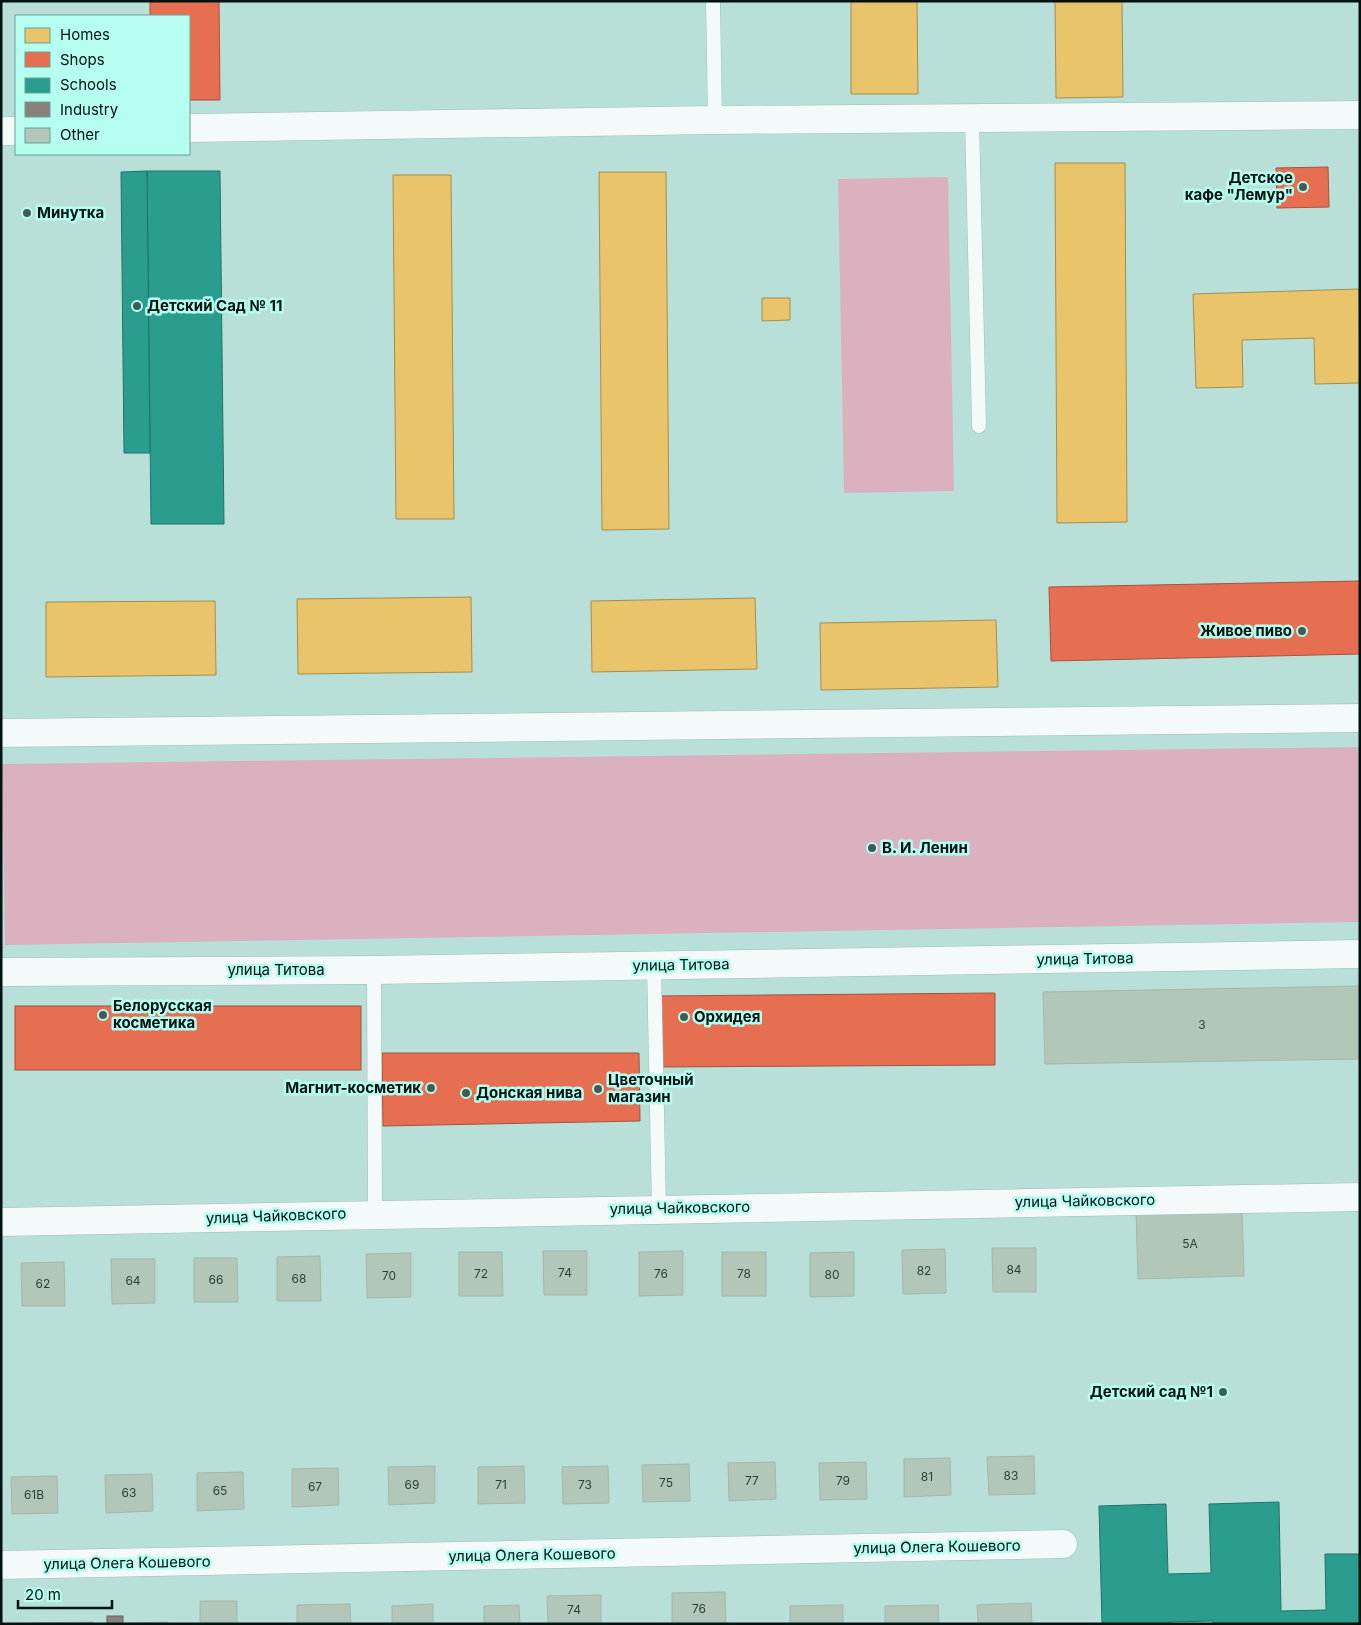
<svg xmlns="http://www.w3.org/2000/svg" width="1361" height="1625" viewBox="0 0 1361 1625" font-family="Inter,sans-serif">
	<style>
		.green { fill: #dcb1bf }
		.homes { fill: #e9c46a; stroke: #a38f4f }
		.shops { fill: #e76f51; stroke: #a2533e }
		.schools { fill: #2a9d8f; stroke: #1d7469 }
		.industry { fill: #8a817c; stroke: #61605c }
		.building { fill: #b2c7b9; stroke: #a3b7aa }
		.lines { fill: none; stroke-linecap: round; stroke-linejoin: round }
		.lane-casing { stroke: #9dbdb6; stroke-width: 15 }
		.street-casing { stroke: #9dbdb6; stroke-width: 29 }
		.secondary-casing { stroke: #9dbdb6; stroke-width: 29 }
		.lane { stroke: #f4faf9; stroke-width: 14 }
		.street { stroke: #f4faf9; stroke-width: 28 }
		.secondary { stroke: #f4faf9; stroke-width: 28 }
		.poi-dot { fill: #415b56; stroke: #b5fef0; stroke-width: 2 }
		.labels { text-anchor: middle; stroke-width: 5; stroke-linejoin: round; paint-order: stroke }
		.number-label { font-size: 12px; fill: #2c403a }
		.poi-label { font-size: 15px; font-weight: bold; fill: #001310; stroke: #b5fef0; text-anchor: start }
		.street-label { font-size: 15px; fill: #001310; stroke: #b5fef0 }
	</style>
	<rect width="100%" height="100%" fill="#b9e0d8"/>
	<g class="green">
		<polygon points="948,177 954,491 844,493 838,179"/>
		<polygon points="1360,747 1360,922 5,945 2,764"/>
	</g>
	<g class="homes">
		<polygon points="851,1 917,1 918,94 851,94"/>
		<polygon points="1055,1 1122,1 1123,97 1056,98"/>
		<polygon points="1055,163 1125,163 1127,522 1057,523"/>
		<polygon points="599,172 666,172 669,529 602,530"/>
		<polygon points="393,175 451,175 454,519 396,519"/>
		<polygon points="1359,289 1360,383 1315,384 1314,338 1242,340 1243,387 1196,388 1193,294"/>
		<polygon points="762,298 790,298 790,320 762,321"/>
		<polygon points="471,597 472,672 298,674 297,599"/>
		<polygon points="755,598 757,669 592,672 591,601"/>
		<polygon points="215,601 216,675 46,677 46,602"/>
		<polygon points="996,620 998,687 821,690 820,623"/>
	</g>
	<g class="shops">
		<polygon points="150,1 219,1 220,100 189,100 189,16 150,16"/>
		<polygon points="1328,167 1329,207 1277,208 1276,168"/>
		<polygon points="1360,581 1360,654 1051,661 1049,587"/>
		<polygon points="995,993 995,1065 660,1067 659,996"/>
		<rect x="15" y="1006" width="346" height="64"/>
		<polygon points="382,1053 639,1053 640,1121 383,1126"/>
	</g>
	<g class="schools">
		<polygon points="147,171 220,171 224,524 151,524"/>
		<polygon points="147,171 150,453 124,453 121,172"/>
		<polygon points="1279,1502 1281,1611 1326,1610 1325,1554 1360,1554 1360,1624 1213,1624 1213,1621 1169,1622 1169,1624 1102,1624 1099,1506 1166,1504 1168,1574 1211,1573 1209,1504"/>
	</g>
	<rect class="industry" x="107" y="1616" width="16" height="8"/>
	<g class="building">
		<polygon points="1360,986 1360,1059 1045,1064 1043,992"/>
		<polygon points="1242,1209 1244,1276 1138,1279 1136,1212"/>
		<polygon points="992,1248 1036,1248 1036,1292 993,1292"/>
		<polygon points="945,1249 946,1293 903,1294 902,1250"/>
		<polygon points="543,1251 587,1251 587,1295 544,1295"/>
		<polygon points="683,1251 683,1295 639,1296 639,1252"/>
		<polygon points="459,1252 502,1252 503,1296 459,1296"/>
		<rect x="722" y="1252" width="44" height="44"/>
		<polygon points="854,1252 854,1296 810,1297 810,1253"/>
		<polygon points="411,1253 411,1297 367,1298 366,1254"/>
		<polygon points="320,1256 321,1301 277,1301 277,1257"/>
		<polygon points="194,1258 237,1258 238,1302 194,1302"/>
		<polygon points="111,1259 155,1259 155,1303 112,1304"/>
		<polygon points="64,1262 65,1306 22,1306 21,1263"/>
		<polygon points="1034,1456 1035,1494 989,1495 987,1457"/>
		<polygon points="950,1458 951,1495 904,1497 904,1459"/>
		<polygon points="775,1462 776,1499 729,1501 728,1463"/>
		<polygon points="866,1462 867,1499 820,1500 819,1463"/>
		<polygon points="689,1464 690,1501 643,1502 642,1465"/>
		<polygon points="435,1466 435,1503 389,1505 388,1467"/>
		<polygon points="524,1466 525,1503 478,1504 478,1467"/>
		<polygon points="608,1466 609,1503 563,1504 562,1467"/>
		<polygon points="338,1468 339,1505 292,1507 292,1469"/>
		<polygon points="243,1472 244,1509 197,1511 197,1473"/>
		<polygon points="152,1474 153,1511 106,1513 105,1475"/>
		<polygon points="57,1476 58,1513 12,1514 11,1477"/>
		<polygon points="725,1592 726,1624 672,1624 672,1593"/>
		<polygon points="601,1595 601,1624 548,1624 547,1596"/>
		<rect x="200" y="1601" width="37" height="23"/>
		<polygon points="1031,1603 1032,1624 978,1624 977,1605"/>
		<polygon points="350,1604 351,1624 297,1624 297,1605"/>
		<polygon points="433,1604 433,1624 392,1624 392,1606"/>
		<polygon points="519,1605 520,1624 484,1624 484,1606"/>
		<polygon points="843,1605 843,1624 790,1624 790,1606"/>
		<polygon points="938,1605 939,1624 885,1624 885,1606"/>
		<polygon points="93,1622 93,1624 31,1624 31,1623"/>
		<polygon points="168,1622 168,1624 126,1624 126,1623"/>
	</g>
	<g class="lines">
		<g class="lane-casing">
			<g id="lane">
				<polyline points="713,1 715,120"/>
				<polyline points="972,118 979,426"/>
				<polyline points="654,966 659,1209"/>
				<polyline points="374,970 375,1213"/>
			</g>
		</g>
		<g class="street-casing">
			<g id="street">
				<polyline points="189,128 715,120 1360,115"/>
				<polyline points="1,131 16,131"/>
				<polyline points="1,1222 1360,1197"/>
				<polyline points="1,1565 1063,1544"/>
			</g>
		</g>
		<g class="secondary-casing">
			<g id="secondary">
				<polyline points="1,733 1360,718"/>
				<polyline points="1,972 374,970 1360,954"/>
			</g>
		</g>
		<use href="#lane" class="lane"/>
		<use href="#street" class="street"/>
		<use href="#secondary" class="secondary"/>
	</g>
	<g class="poi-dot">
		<circle cx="1303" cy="187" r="5"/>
		<circle cx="27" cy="213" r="5"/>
		<circle cx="137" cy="306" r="5"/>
		<circle cx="1302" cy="631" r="5"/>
		<circle cx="872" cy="848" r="5"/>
		<circle cx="103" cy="1015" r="5"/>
		<circle cx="684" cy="1017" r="5"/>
		<circle cx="431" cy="1088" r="5"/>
		<circle cx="598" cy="1089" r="5"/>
		<circle cx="466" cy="1093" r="5"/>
		<circle cx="1223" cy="1392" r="5"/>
	</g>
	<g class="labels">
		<g class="number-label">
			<text x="1202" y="1029">3</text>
			<text x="1190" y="1248">5А</text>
			<text x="1014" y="1274">84</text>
			<text x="924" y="1275">82</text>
			<text x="565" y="1277">74</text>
			<text x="481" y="1278">72</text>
			<text x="661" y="1278">76</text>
			<text x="744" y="1278">78</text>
			<text x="832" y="1279">80</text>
			<text x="389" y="1280">70</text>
			<text x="299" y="1283">68</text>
			<text x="216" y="1284">66</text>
			<text x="133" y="1285">64</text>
			<text x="43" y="1288">62</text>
			<text x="1011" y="1480">83</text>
			<text x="927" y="1481">81</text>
			<text x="752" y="1485">77</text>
			<text x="843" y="1485">79</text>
			<text x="666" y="1487">75</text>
			<text x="412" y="1489">69</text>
			<text x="501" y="1489">71</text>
			<text x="585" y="1489">73</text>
			<text x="315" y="1491">67</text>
			<text x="220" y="1495">65</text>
			<text x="129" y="1497">63</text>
			<text x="34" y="1499">61В</text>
			<text x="699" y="1613">76</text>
			<text x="574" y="1614">74</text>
		</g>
		<g class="poi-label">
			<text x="1293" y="183" text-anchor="end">Детское<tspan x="1293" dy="17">кафе "Лемур"</tspan></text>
			<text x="37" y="218">Минутка</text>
			<text x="147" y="311">Детский Сад № 11</text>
			<text x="1292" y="636" text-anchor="end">Живое пиво</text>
			<text x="882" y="853">В. И. Ленин</text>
			<text x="113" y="1011">Белорусская<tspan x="113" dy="17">косметика</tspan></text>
			<text x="694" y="1022">Орхидея</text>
			<text x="608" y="1085">Цветочный<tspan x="608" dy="17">магазин</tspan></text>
			<text x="421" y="1093" text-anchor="end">Магнит-косметик</text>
			<text x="476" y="1098">Донская нива</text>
			<text x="1213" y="1397" text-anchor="end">Детский сад №1</text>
		</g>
		<g class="street-label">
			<text transform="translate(1085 959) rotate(-1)" y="5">улица Титова</text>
			<text transform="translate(681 965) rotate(-1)" y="5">улица Титова</text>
			<text x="276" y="975">улица Титова</text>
			<text transform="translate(1085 1201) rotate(-1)" y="5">улица Чайковского</text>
			<text transform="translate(680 1208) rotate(-1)" y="5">улица Чайковского</text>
			<text transform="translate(276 1216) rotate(-2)" y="5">улица Чайковского</text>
			<text transform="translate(937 1547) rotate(-1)" y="5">улица Олега Кошевого</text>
			<text transform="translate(532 1555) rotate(-1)" y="5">улица Олега Кошевого</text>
			<text transform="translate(127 1563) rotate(-1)" y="5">улица Олега Кошевого</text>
		</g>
	</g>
	<rect width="1361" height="1625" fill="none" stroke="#001310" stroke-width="5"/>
	<rect x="15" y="15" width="175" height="140" fill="#b5fef0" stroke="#6da096"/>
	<rect x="25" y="28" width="25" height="15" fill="#e9c46a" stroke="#6da096"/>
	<text x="60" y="40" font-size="15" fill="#001310">Homes</text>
	<rect x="25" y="52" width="25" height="15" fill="#e76f51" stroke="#6da096"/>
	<text x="60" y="65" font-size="15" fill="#001310">Shops</text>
	<rect x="25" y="78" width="25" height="15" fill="#2a9d8f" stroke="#6da096"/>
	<text x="60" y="90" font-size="15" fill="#001310">Schools</text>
	<rect x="25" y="102" width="25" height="15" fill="#8a817c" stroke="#6da096"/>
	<text x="60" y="115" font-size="15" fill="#001310">Industry</text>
	<rect x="25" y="128" width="25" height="15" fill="#b2c7b9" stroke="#6da096"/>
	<text x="60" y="140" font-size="15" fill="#001310">Other</text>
	<path d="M18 1600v8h94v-8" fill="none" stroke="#001310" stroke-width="2.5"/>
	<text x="25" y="1600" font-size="15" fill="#001310" stroke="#b5fef0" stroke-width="4" paint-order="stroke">20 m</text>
</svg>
